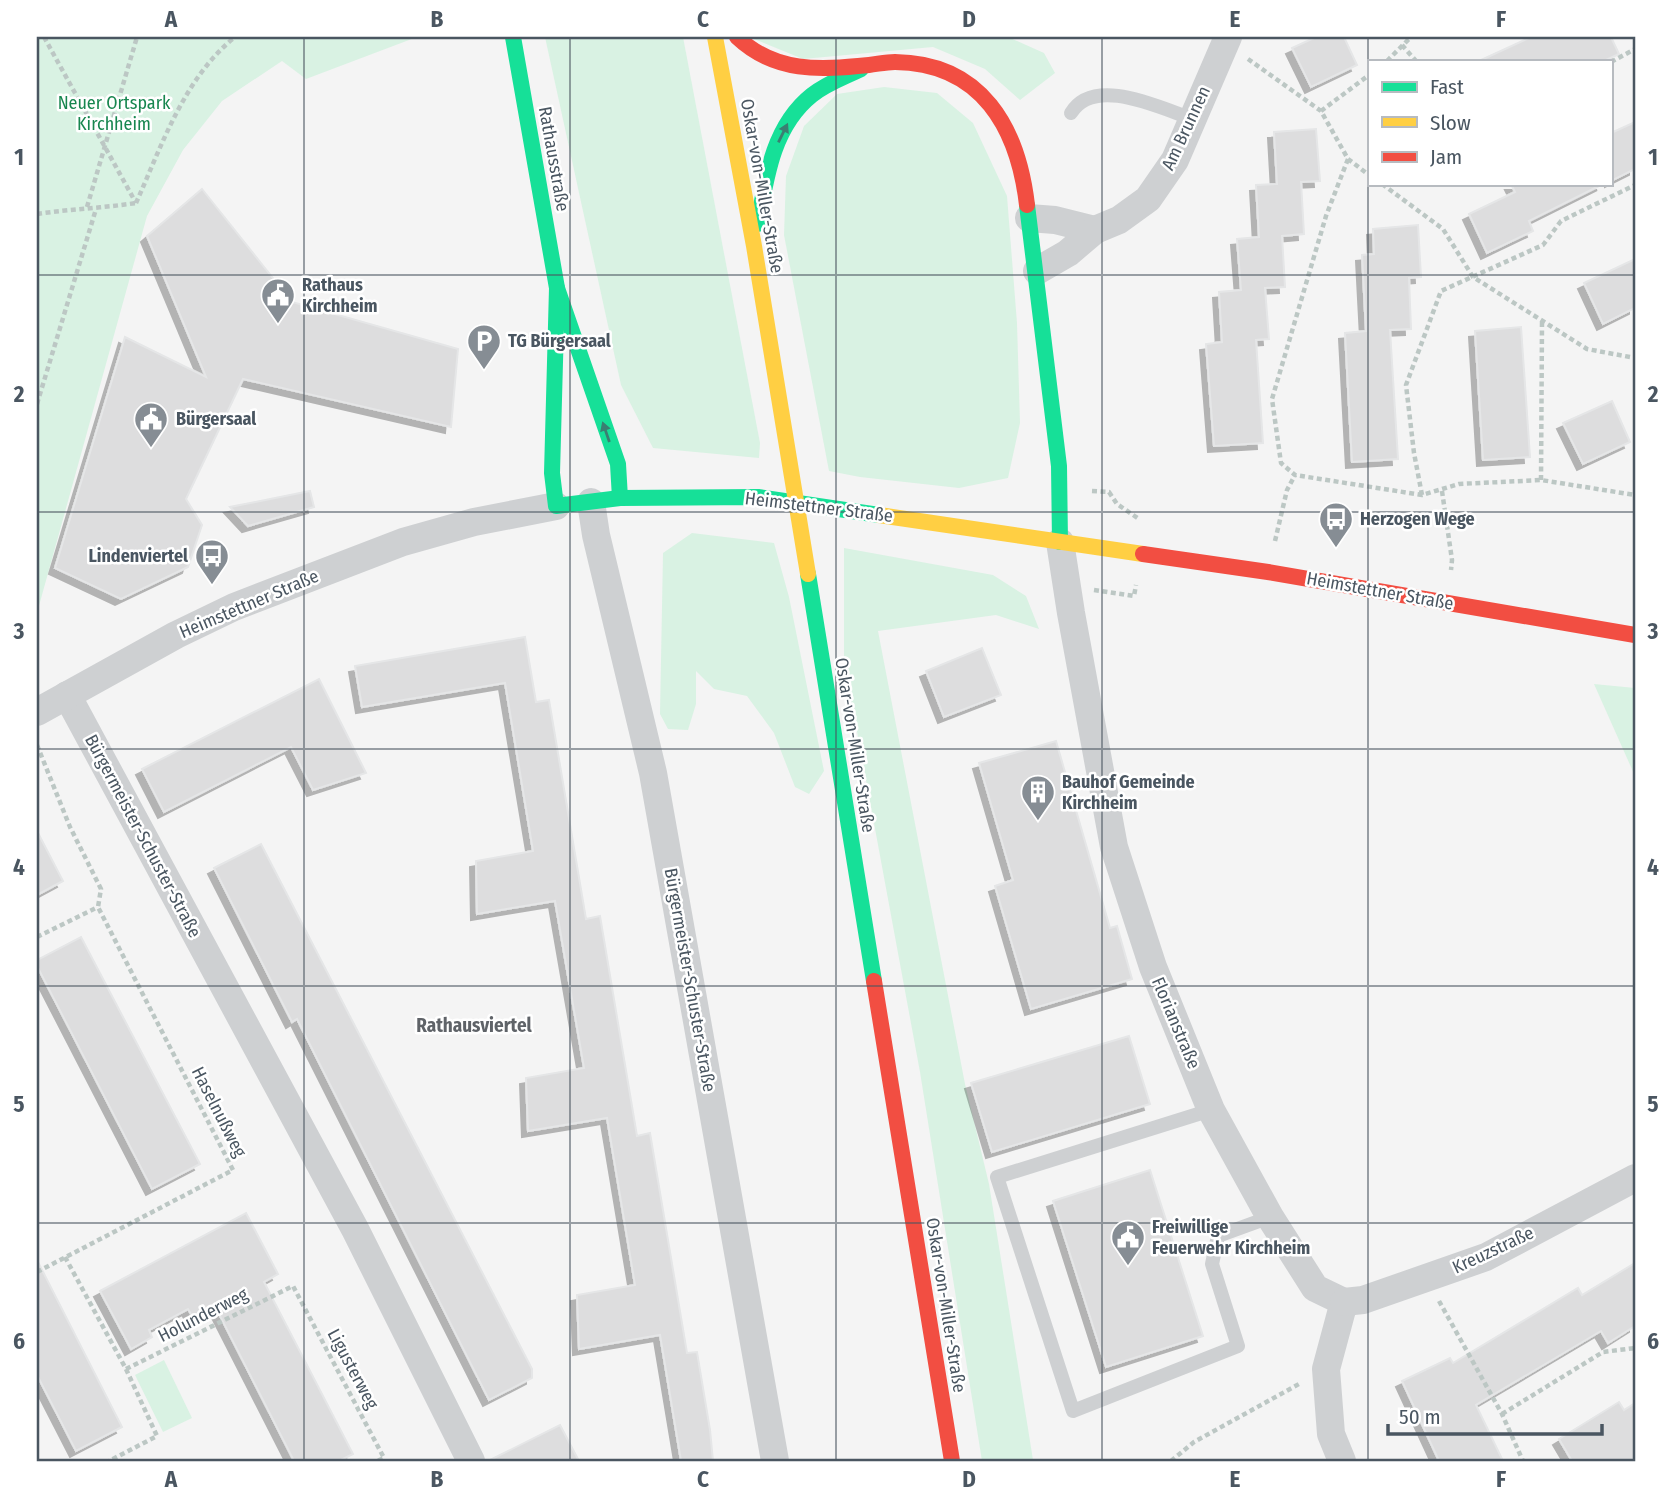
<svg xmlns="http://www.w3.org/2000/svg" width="1672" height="1498" viewBox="0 0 1672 1498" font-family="'Fira Sans Condensed',sans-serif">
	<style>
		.green { fill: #d9f2e3 }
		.building { fill: #ddddde; stroke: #e5e6e7; stroke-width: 2; filter: url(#shadow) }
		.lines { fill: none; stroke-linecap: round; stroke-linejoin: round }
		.path { stroke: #bcc7c4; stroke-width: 4.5; stroke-dasharray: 5 3.5; stroke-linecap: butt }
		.lane { stroke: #ced0d2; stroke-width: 14 }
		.street { stroke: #ced0d2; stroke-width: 28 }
		.fast { stroke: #16e098; stroke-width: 16 }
		.slow { stroke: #ffcf43; stroke-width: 16 }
		.jam { stroke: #f24e42; stroke-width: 16 }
		.oneway { fill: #3a7f72 }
		.grid { fill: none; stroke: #4a5661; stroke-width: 2; stroke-opacity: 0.55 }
		.labels { text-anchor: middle; stroke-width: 5; stroke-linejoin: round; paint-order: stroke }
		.park-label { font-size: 18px; fill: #17864f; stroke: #fff }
		.street-label { font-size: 18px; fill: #4a5661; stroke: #fff }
		.poi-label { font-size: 18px; font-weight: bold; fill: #4a5661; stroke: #fff; text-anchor: start }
		.neighbourhood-label { font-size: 19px; font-weight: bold; fill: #5f6368; stroke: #fff }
		.neatline { fill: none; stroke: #4a5661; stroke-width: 2.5 }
		.grid-label { font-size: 23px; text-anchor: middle; font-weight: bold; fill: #4a5661 }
	</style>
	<defs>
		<filter id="shadow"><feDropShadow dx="-6" dy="6" stdDeviation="0" flood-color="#0004"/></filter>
	</defs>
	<rect width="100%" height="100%" fill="#f4f4f4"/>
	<g class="green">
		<polygon points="37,37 417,37 306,79 282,61 222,101 183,150 147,216 37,613"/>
		<polygon points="545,37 683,37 760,443 759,458 653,448 621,385"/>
		<polygon points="749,37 1008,37 1044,53 1055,73 1020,100 985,69 933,47 803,59"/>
		<polygon points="884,87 937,93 973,123 1007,196 1017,323 1020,423 1008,478 959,488 860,477 829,471 784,235 786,176 804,126 837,94"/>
		<polygon points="692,533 774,543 789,597 824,771 809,794 795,787 774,733 747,696 714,689 696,671 696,704 688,730 668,729 660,714 663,553"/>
		<polygon points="844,548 993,575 1026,596 1039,629 996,615 878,631 965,1084 989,1184 1033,1460 982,1461 920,1072 844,661"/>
		<polygon points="1594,684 1635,688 1635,776"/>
		<polygon points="164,1360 192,1418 163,1432 135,1375"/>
	</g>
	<g class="building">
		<polygon points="1316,37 1344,37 1357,65 1311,87 1292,48"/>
		<polygon points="1531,37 1611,37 1619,54 1604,61 1479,61"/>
		<polygon points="1635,122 1635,169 1611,181 1611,133"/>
		<polygon points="1316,129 1320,181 1301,182 1304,234 1282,236 1285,287 1265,288 1269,339 1256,340 1263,443 1214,446 1206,344 1222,342 1219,292 1241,290 1237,239 1259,237 1256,185 1277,184 1274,132"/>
		<polygon points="1511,184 1603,184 1529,221 1533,231 1487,253 1469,214 1515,192"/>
		<polygon points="202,189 292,302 458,349 451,427 243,379 186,499 202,525 188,567 121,599 55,568 125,337 206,377 147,236"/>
		<polygon points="1418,225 1421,277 1409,278 1411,329 1390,330 1398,459 1352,462 1345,333 1366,331 1362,255 1374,254 1373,229"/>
		<polygon points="1635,259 1635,308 1603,324 1584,283"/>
		<polygon points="1521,327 1530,457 1483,460 1475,331"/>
		<polygon points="1612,401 1630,442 1583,464 1563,423"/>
		<polygon points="310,491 314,507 248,526 230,507"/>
		<polygon points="525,637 536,702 549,700 586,919 600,916 637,1136 650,1133 687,1353 697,1352 710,1430 713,1461 681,1461 660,1335 579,1349 577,1295 635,1285 607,1118 528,1131 526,1078 584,1068 555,901 477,914 476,861 533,851 505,683 362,707 355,666"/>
		<polygon points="982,648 1001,695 944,717 926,671"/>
		<polygon points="319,679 366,773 313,790 291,747 164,812 142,769"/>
		<polygon points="1056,741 1110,928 1117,926 1132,979 1031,1009 995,886 1013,880 979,763"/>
		<polygon points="37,831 63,881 37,895"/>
		<polygon points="261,844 532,1369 532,1378 489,1400 297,1019 292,1022 214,868"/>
		<polygon points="81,937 200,1164 152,1189 37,966 37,960"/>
		<polygon points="1129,1036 1150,1104 992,1152 971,1083"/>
		<polygon points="1150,1170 1203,1336 1106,1367 1053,1201"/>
		<polygon points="246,1213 278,1274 264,1282 353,1454 339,1461 294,1461 216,1308 194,1319 188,1309 149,1330 152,1337 131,1349 100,1291"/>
		<polygon points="37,1260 122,1427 76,1451 37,1375"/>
		<polygon points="1635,1263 1635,1326 1608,1343 1601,1331 1476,1405 1503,1461 1439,1461 1402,1381 1450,1358 1453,1363 1578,1288 1582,1295"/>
		<polygon points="1619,1402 1624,1410 1635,1403 1635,1461 1572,1461 1559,1439"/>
		<polygon points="560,1425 579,1461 488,1461"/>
	</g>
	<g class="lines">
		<g class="path">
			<polyline points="44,37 136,203"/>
			<polyline points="1402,45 1416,61"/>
			<polyline points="1248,59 1321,111 1348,159 1369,175"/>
			<polyline points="1387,61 1411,37"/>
			<polyline points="1611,62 1635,49"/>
			<polyline points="1321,111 1369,75"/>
			<polyline points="1348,159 1326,216 1272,399 1281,463 1295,475 1422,495 1459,484 1541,480 1635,495"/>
			<polyline points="1382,184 1443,229 1473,277 1587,349 1635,358"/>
			<path d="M136,203C162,145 184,78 235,37"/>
			<polyline points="87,207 137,37"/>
			<path d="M37,214C71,209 103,208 136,203"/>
			<polyline points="37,404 96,209"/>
			<polyline points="1541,480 1542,322"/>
			<polyline points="1092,491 1109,492 1117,504 1139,519"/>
			<polyline points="1442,491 1452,560 1451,570"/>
			<polyline points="1422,495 1414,453 1406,385 1441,291 1543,245 1561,221 1635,185"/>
			<polyline points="1275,541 1287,490 1295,475"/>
			<polyline points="1094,590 1134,596 1136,585"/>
			<polyline points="37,745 70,827 101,889 98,907"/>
			<polyline points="37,937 98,907"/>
			<polyline points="65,1257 126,1369 157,1436 109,1461"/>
			<polyline points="37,1272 233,1170 98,907"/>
			<polyline points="1439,1301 1502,1414 1523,1461"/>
			<polyline points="126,1369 293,1286 384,1458 377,1461"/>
			<polyline points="1502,1414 1603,1352 1635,1348"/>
			<polyline points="1171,1461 1194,1442 1299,1384"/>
		</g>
		<g class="lane">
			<path d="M1071,113C1094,75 1160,108 1193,119"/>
			<polyline points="1211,1110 997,1177 1073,1411 1238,1346 1212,1264 1218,1236 1270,1217"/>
		</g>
		<g class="street">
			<polyline points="1029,218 1055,220 1095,230"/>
			<polyline points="1037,271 1068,253 1095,230 1119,220 1148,199 1175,160 1228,37"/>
			<polyline points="591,502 596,535 653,773 775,1461"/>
			<polyline points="1060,542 1071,613 1114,847 1153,967 1211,1110 1270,1217 1315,1288 1344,1302 1326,1369 1331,1434 1342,1461"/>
			<polyline points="67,695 355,1229 471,1461"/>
			<polyline points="37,712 176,635 234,607 403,542 474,522 556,506"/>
			<polyline points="1344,1302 1363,1300 1486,1257 1635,1178"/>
		</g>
		<g class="fast">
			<polyline points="513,37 557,288 618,464 620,498"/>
			<polyline points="1027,205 1059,466 1060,542"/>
			<path d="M758,224C766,177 773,126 812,95C827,83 845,77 861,69"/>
			<polyline points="557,288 552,473 556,506 620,498 758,497 879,515"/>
			<polyline points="808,574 874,981"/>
		</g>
		<g class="slow">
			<polyline points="715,37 754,246 808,574"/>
			<polyline points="879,515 1143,554"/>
		</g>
		<g class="jam">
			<path d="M737,37C775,73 819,70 869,65C878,64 886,62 895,62C982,63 1018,128 1027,205"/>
			<polyline points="1143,554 1268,572 1635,635"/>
			<polyline points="874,981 952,1461"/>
		</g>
	</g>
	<defs><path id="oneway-solid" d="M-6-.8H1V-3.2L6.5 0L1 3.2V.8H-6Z" transform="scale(1.75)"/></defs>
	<g class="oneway">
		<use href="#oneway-solid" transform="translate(783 133) rotate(-64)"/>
		<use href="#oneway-solid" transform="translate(606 432) rotate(-109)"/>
	</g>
	<path class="grid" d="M304,37V1461M570,37V1461M836,37V1461M1102,37V1461M1368,37V1461M37,275H1635M37,512H1635M37,749H1635M37,986H1635M37,1223H1635"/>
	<defs>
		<g id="civic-pin" transform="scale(1.75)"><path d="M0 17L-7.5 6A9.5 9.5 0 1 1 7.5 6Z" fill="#868d94" stroke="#fff"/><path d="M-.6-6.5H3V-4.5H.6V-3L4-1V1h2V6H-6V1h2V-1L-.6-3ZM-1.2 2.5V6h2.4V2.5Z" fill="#fff"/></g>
		<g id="parking-pin" transform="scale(1.75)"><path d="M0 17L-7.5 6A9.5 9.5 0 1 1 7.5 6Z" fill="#868d94" stroke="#fff"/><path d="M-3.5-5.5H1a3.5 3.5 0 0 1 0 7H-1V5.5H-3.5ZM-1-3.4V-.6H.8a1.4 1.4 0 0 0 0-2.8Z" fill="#fff"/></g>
		<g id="bus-pin" transform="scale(1.75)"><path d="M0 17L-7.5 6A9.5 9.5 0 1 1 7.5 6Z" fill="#868d94" stroke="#fff"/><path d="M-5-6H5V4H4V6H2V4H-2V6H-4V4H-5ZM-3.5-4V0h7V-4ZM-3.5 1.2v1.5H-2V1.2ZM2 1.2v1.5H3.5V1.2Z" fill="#fff"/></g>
		<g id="building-pin" transform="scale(1.75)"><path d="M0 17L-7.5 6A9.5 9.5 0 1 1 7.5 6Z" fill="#868d94" stroke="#fff"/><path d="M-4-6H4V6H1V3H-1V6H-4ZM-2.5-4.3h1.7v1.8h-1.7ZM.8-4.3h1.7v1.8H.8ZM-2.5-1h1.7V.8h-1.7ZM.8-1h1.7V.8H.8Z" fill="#fff"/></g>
	</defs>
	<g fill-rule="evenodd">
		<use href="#civic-pin" x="278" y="295"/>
		<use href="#parking-pin" x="484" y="341"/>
		<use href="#civic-pin" x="151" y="419"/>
		<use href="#bus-pin" x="1336" y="519"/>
		<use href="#bus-pin" x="212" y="556"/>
		<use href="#building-pin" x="1038" y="792"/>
		<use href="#civic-pin" x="1128" y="1237"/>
	</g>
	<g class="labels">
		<g class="park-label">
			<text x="114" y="109">Neuer Ortspark<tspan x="114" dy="21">Kirchheim</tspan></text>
		</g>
		<g class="street-label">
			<text transform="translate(1186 128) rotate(-65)" y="6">Am Brunnen</text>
			<text transform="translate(554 159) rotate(80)" y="6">Rathausstraße</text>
			<text transform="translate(762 186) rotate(80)" y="6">Oskar-von-Miller-Straße</text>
			<text transform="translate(819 507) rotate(7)" y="6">Heimstettner Straße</text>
			<text transform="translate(1380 591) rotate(10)" y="6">Heimstettner Straße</text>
			<text transform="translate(249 604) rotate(-23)" y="6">Heimstettner Straße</text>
			<text transform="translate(855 745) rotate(81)" y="6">Oskar-von-Miller-Straße</text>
			<text transform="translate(143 836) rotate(62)" y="6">Bürgermeister-Schuster-Straße</text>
			<text transform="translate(690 980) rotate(80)" y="6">Bürgermeister-Schuster-Straße</text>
			<text transform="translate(1176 1023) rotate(67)" y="6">Florianstraße</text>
			<text transform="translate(219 1112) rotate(63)" y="6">Haselnußweg</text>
			<text transform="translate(1493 1250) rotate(-25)" y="6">Kreuzstraße</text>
			<text transform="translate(946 1305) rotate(81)" y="6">Oskar-von-Miller-Straße</text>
			<text transform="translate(203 1315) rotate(-27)" y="6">Holunderweg</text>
			<text transform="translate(353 1369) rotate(62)" y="6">Ligusterweg</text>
		</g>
		<g class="poi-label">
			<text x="302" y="291">Rathaus<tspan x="302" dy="21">Kirchheim</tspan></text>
			<text x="508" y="347">TG Bürgersaal</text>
			<text x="176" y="425">Bürgersaal</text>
			<text x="1360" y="525">Herzogen Wege</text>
			<text x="188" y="562" text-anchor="end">Lindenviertel</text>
			<text x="1062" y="788">Bauhof Gemeinde<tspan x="1062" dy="21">Kirchheim</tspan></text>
			<text x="1152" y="1233">Freiwillige<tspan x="1152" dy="21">Feuerwehr Kirchheim</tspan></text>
		</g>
		<g class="neighbourhood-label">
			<text x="474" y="1032">Rathausviertel</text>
		</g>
	</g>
	<rect width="1672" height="1498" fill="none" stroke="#ffffff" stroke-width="77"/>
	<rect x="1368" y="60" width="245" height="126" fill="#ffffff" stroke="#b7bbc0" stroke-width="2"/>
	<rect x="1382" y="82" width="35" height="10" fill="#16e098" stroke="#b7bbc0" stroke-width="2"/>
	<text x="1430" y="94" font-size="21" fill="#4a5661">Fast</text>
	<rect x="1382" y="117" width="35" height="10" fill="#ffcf43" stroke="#b7bbc0" stroke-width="2"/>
	<text x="1430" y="130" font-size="21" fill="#4a5661">Slow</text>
	<rect x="1382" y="152" width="35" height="10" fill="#f24e42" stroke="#b7bbc0" stroke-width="2"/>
	<text x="1430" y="164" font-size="21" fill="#4a5661">Jam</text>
	<path d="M1388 1424v10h214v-10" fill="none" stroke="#4a5661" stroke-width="3.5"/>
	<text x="1399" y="1424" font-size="21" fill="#4a5661" stroke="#ffffff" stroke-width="5" paint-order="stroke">50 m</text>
	<rect x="38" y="38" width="1596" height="1422" class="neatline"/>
	<g class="grid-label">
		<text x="171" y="27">A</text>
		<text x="437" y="27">B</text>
		<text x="703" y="27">C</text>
		<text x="969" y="27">D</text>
		<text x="1235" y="27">E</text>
		<text x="1501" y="27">F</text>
		<text x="19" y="165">1</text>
		<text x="1653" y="165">1</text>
		<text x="19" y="402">2</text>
		<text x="1653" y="402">2</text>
		<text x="19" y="639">3</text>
		<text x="1653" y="639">3</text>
		<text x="19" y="875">4</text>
		<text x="1653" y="875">4</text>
		<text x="19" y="1112">5</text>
		<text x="1653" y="1112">5</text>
		<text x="19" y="1349">6</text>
		<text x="1653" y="1349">6</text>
		<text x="171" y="1487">A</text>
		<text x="437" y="1487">B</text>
		<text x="703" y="1487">C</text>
		<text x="969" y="1487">D</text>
		<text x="1235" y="1487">E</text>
		<text x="1501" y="1487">F</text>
	</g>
</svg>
